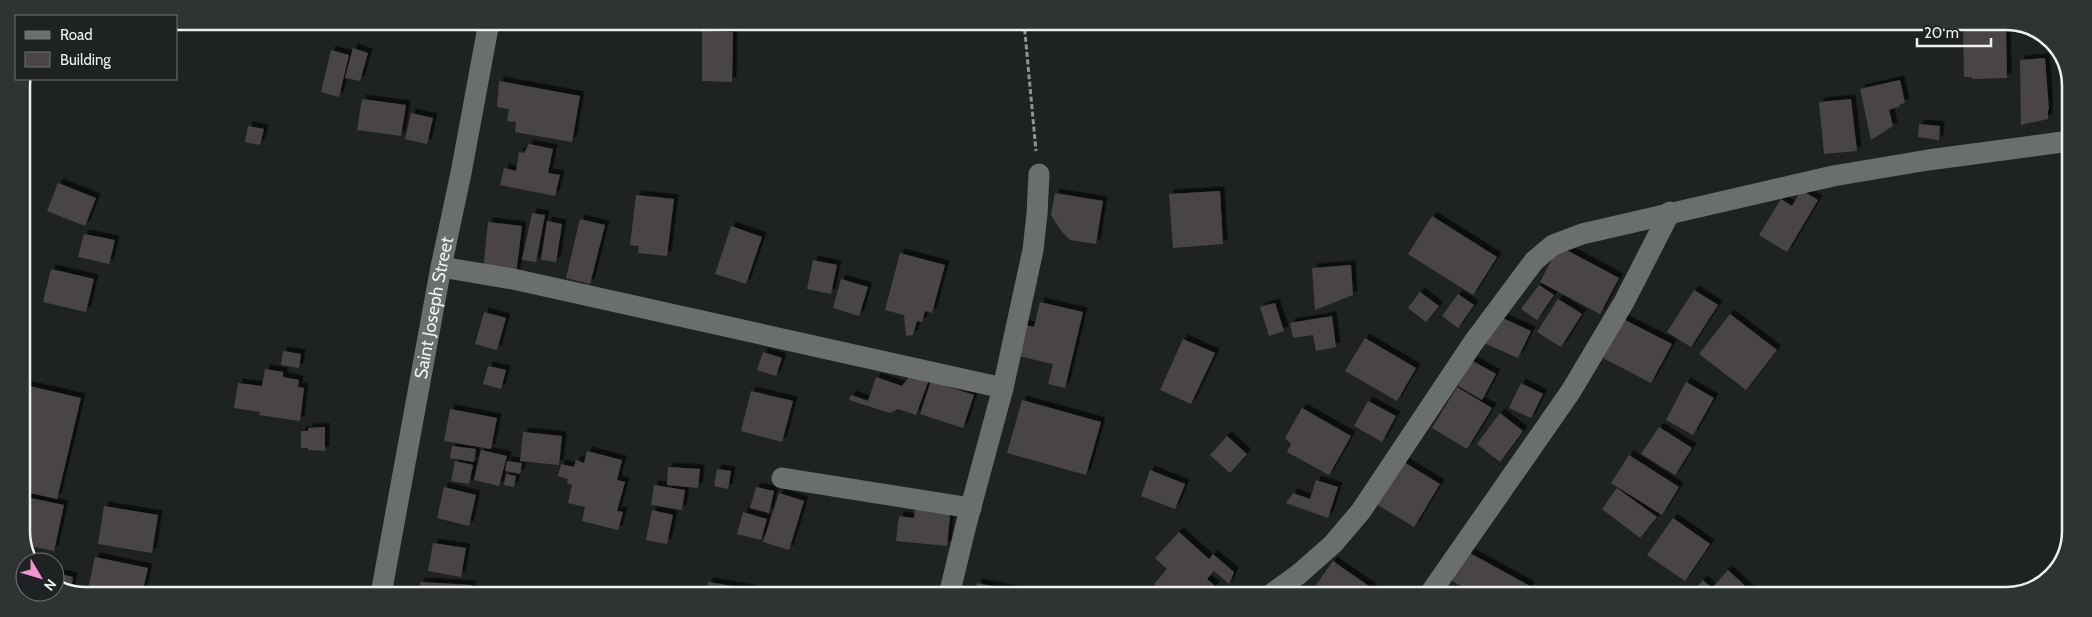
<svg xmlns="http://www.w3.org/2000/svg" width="2092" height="617" viewBox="0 0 2092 617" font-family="Cabin,sans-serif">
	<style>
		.building { fill: #494547; filter: url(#shadow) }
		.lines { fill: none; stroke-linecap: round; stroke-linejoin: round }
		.path { stroke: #8f9393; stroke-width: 3; stroke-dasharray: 5 2.5; stroke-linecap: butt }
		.minor { stroke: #6a6f6e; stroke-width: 21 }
		.labels { text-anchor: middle; stroke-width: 4.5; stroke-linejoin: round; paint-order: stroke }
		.street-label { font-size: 18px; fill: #eef1f1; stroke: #1e2222 }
		.rim { fill: none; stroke: #eef1f1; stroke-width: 2.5 }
	</style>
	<defs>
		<filter id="shadow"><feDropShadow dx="4.5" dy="-4.5" stdDeviation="0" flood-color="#0009"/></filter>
	</defs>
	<rect width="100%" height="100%" fill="#1e2222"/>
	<g class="building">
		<polygon points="2005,24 2006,28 2007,78 1972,79 1972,77 1964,77 1963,26"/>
		<polygon points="702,31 733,32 732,82 702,81"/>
		<polygon points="353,48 368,53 360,81 345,78"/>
		<polygon points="331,50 349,55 339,97 321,92"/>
		<polygon points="2045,58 2049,110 2048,110 2048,119 2021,125 2020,60"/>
		<polygon points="1900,80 1905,103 1900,104 1900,106 1889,110 1893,126 1871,140 1860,89"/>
		<polygon points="499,81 580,96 572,142 515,132 516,122 507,121 509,109 497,107"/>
		<polygon points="362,99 406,105 401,136 357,130"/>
		<polygon points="1851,99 1857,151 1824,154 1819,102"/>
		<polygon points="411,113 433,118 427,144 405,139"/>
		<polygon points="1919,124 1940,126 1939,140 1918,137"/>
		<polygon points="248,126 264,129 260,145 245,142"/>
		<polygon points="529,144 553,149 548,173 560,175 555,196 500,185 504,168 516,171 519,152 524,153"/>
		<polygon points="58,183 96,198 85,226 47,211"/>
		<polygon points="1801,190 1818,200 1787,252 1759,235 1781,199 1792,206"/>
		<polygon points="1220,191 1223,244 1173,248 1169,194"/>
		<polygon points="1055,193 1103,201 1096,244 1070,240 1062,232 1051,215"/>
		<polygon points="636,195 674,199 667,256 638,253 639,246 630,245"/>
		<polygon points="532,213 545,215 536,262 522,260"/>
		<polygon points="1432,216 1497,257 1473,295 1408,254"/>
		<polygon points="580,219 605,225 590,284 566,278"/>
		<polygon points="547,221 562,224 556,262 541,260"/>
		<polygon points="488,222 522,226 516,274 483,271"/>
		<polygon points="731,226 762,237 746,284 715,274"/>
		<polygon points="84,234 115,240 109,264 78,257"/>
		<polygon points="1559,246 1619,278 1600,314 1540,282"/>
		<polygon points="900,253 945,265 932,313 925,311 922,322 917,321 913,335 906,336 904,315 885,310"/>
		<polygon points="813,260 837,265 831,294 807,289"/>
		<polygon points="1351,265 1353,295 1315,310 1312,268"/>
		<polygon points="51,269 94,279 86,312 43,302"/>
		<polygon points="841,279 868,287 859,316 833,308"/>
		<polygon points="1539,285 1554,295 1537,320 1521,309"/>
		<polygon points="1694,290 1718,305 1691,347 1667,332"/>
		<polygon points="1420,292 1439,306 1426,322 1408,308"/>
		<polygon points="1458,294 1474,305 1458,328 1442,316"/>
		<polygon points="1558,299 1582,314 1561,347 1537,332"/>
		<polygon points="1040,302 1083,312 1065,388 1048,384 1053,364 1014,355 1021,324 1034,327"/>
		<polygon points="1275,303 1284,331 1269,336 1260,307"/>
		<polygon points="484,312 506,318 497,350 475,344"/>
		<polygon points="1730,314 1777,350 1746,390 1699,354"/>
		<polygon points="1332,316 1336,347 1316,351 1313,335 1293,338 1290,323"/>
		<polygon points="1498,316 1531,331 1518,358 1486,344"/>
		<polygon points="1623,319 1672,344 1651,383 1603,358"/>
		<polygon points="1365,338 1416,368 1397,401 1345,371"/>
		<polygon points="1183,339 1215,353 1191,404 1160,390"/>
		<polygon points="283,351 301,354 299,368 281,365"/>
		<polygon points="763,352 782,358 776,376 757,370"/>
		<polygon points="1471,360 1496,374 1482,400 1458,386"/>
		<polygon points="488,366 506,370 501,389 483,384"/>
		<polygon points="265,369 283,372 283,377 299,380 298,387 304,388 300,421 259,415 260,412 234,408 238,383 262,386"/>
		<polygon points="912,373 929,379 916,415 898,409 890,413 849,400 851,395 868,401 876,377 902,386"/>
		<polygon points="931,381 974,395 963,428 920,414"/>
		<polygon points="1686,382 1714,398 1693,435 1666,420"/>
		<polygon points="1521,383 1543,394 1531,418 1509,408"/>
		<polygon points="21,384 81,398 57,499 21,491"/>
		<polygon points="1457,387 1492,408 1467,449 1432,428"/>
		<polygon points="751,391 793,401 782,442 741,431"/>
		<polygon points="1022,400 1101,422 1086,475 1007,453"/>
		<polygon points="1368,401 1396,416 1382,442 1354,426"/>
		<polygon points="1302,408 1351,436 1329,475 1287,452 1291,444 1285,438"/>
		<polygon points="450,409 497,418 491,449 444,441"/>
		<polygon points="1500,413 1523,431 1500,462 1477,444"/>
		<polygon points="325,427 325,451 308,450 308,448 301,448 301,431 308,431 308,428"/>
		<polygon points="1659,427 1692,448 1675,475 1641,454"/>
		<polygon points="523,432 562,436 559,465 520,461"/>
		<polygon points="1227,436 1247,454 1230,473 1210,455"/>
		<polygon points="452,446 476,449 474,462 450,458"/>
		<polygon points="481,450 507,456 499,486 474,480"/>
		<polygon points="587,451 622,460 617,480 625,482 617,511 623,512 618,530 582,521 585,507 568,503 572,485 567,483 568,479 558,476 561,464 574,467 576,460 584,463"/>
		<polygon points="1629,455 1679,487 1662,515 1611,483"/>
		<polygon points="1399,459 1440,484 1414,527 1373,502"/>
		<polygon points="455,461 473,465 469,484 451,481"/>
		<polygon points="507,461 522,463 520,474 505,471"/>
		<polygon points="668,467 700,469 698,488 667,485"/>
		<polygon points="717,469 731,471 728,489 714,486"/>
		<polygon points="1150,470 1185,484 1175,509 1141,496"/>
		<polygon points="506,474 516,476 514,487 504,485"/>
		<polygon points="1316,480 1338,487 1328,518 1286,503 1293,493 1310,499"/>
		<polygon points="654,485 685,490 682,510 651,505"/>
		<polygon points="444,487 476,495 469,526 437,518"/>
		<polygon points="756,487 774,491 769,513 750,508"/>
		<polygon points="1617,488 1657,517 1640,538 1602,509"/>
		<polygon points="779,493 804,501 789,550 763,542"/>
		<polygon points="21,496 64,505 54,551 25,545 21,536"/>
		<polygon points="916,501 951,506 947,546 896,541 899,516 914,518"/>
		<polygon points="104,506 158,515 152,553 98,544"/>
		<polygon points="652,510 673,515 667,544 646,540"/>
		<polygon points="743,512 767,519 761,540 737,534"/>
		<polygon points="1673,518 1710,544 1685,581 1647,555"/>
		<polygon points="1179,532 1209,559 1213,554 1234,572 1229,584 1214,571 1207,579 1215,586 1208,595 1192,595 1184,588 1178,595 1167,595 1154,584 1167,569 1155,558"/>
		<polygon points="433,543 466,548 461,577 428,571"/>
		<polygon points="1468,552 1530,586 1525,595 1478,595 1452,581"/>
		<polygon points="95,557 148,568 142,594 87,594"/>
		<polygon points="1333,561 1373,589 1369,595 1331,595 1316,585"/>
		<polygon points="1728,570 1755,595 1690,594 1703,580 1712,588"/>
		<polygon points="55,573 73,577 70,594 55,585"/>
		<polygon points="420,582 472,585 471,594 419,594"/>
		<polygon points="708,582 751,589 750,594 706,594"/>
		<polygon points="977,583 1034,594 1034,595 975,595"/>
	</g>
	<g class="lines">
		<polyline class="path" points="1024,22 1036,151"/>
		<g class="minor">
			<polyline points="441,267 513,279 1003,388"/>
			<polyline points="782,478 971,508"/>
			<path id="s1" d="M381,594L441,267L461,173L489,22"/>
			<polyline points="949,595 966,525 1003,388 1033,250 1037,214 1039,174"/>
			<polyline points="1270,595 1299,574 1333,544 1361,511 1473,343 1534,261 1553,245 1582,234 1833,176 1928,160 2070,141"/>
			<polyline points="1429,595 1571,391 1624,302 1670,212"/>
		</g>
	</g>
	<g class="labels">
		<g class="street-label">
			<text dy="6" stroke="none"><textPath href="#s1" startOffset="291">Saint Joseph Street</textPath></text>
		</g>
	</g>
	<path d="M0 0H2092V617H0ZM86 30H2006A56 56 0 0 1 2062 86V531A56 56 0 0 1 2006 587H86A56 56 0 0 1 30 531V86A56 56 0 0 1 86 30Z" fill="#2f3333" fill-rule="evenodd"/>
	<path class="rim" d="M86 30H2006A56 56 0 0 1 2062 86V531A56 56 0 0 1 2006 587H86A56 56 0 0 1 30 531V86A56 56 0 0 1 86 30Z"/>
	<rect x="15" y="15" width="162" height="65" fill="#1e2222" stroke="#717575"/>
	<rect x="25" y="31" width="25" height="8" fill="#6a6f6e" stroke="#717575"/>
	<text x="60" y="40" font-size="15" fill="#eef1f1">Road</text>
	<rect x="25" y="52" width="25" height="15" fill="#494547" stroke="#717575"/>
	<text x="60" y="65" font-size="15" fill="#eef1f1">Building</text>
	<g transform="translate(40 577) rotate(128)"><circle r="24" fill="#1e2222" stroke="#717575"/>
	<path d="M0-4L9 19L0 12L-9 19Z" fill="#f391d5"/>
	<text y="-8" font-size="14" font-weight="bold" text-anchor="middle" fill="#eef1f1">N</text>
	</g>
	<path d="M1917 38v8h74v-8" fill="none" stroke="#eef1f1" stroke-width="2.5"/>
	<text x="1924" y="38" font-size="15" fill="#eef1f1" stroke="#1e2222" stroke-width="4" paint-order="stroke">20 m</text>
</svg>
